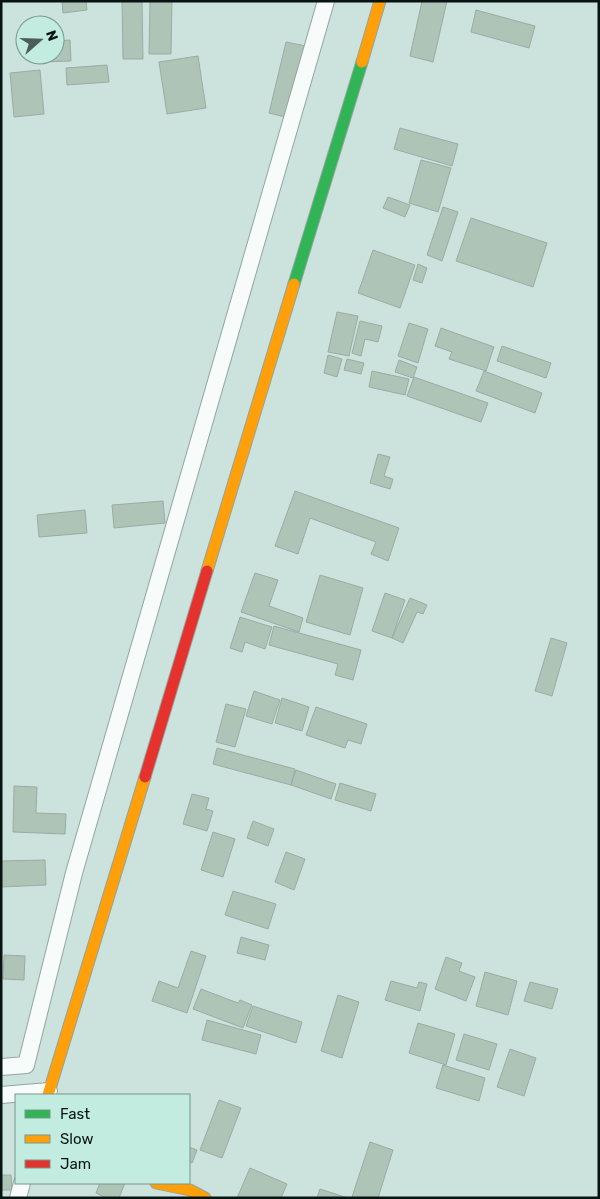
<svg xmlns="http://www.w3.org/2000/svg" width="600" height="1199" viewBox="0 0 600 1199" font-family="Rubik,sans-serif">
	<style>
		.building { fill: #aec4b7; stroke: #9caba4 }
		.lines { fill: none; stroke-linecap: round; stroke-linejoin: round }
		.street-casing { stroke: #93a5a0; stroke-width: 18 }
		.fast-casing { stroke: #93a5a0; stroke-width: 13 }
		.slow-casing { stroke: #93a5a0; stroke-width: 13 }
		.jam-casing { stroke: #93a5a0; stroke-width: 13 }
		.street { stroke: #f7fbfa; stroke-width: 16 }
		.fast { stroke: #30b455; stroke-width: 11 }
		.slow { stroke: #ff9f0a; stroke-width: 11 }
		.jam { stroke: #e5322d; stroke-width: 11 }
	</style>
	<rect width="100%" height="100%" fill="#cce3dd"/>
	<g class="building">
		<polygon points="62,1 86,1 87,10 63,13"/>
		<polygon points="122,1 142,1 143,59 123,59"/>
		<polygon points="150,1 172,1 171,54 149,54"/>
		<polygon points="422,1 447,1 433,62 410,56"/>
		<polygon points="476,10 535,26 529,48 471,32"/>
		<polygon points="70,40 71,61 44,62 44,55 55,55 55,41"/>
		<polygon points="286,42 306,46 289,118 269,113"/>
		<polygon points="198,56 206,108 167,114 159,62"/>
		<polygon points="107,65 109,82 67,85 66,68"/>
		<polygon points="40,70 44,114 14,117 10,73"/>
		<polygon points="400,128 458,144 452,166 394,149"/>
		<polygon points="421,160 451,168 438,212 409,203"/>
		<polygon points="388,197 410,205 405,217 383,208"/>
		<polygon points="443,207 458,212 442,261 427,255"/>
		<polygon points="471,218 547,243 533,287 456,261"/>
		<polygon points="373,250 415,265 400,308 358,293"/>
		<polygon points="418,264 427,268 422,283 413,280"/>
		<polygon points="337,312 358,316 349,356 328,352"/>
		<polygon points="360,321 382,326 378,342 365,339 361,356 352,353"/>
		<polygon points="409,323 428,329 418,363 398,356"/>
		<polygon points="441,328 494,347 486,371 449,359 452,352 435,346"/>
		<polygon points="502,346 551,363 546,378 497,361"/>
		<polygon points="328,355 342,359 337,377 324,373"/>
		<polygon points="347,359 364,363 361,374 344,370"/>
		<polygon points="399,360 417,367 413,378 395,372"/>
		<polygon points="372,371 409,379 405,395 369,387"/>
		<polygon points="484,371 542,393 535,413 476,391"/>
		<polygon points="414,377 488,403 481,422 407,396"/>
		<polygon points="378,454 390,457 384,476 393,479 390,489 370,483"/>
		<polygon points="295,491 399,528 388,561 371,554 376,542 310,518 298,554 275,546"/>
		<polygon points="163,501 165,523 114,528 112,505"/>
		<polygon points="85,510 87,533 39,537 37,515"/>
		<polygon points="255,573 278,580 269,606 303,618 299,632 241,612"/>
		<polygon points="320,575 363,588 350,635 306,622"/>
		<polygon points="385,593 405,600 392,638 372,631"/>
		<polygon points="410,598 427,605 423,614 417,612 403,643 392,638"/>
		<polygon points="240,617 272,627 265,649 245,642 242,652 230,648"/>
		<polygon points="274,626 361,650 353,680 335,675 338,664 269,645"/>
		<polygon points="551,638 567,643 552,696 535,691"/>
		<polygon points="254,691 280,700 272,724 246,716"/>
		<polygon points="282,698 309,707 302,731 275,723"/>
		<polygon points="226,704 246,709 235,747 216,742"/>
		<polygon points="316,707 367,724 361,744 348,740 345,748 306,735"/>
		<polygon points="217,748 295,769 291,785 213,764"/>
		<polygon points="296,770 336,784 331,799 291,785"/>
		<polygon points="340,783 376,794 371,811 335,800"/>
		<polygon points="14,786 37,787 36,813 66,814 65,834 13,832"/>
		<polygon points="192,794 209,798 206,809 213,811 207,831 183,824"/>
		<polygon points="253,821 274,829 268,846 247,838"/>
		<polygon points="213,832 235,839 223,877 201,870"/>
		<polygon points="286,852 305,859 294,890 275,882"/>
		<polygon points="45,860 46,885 1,887 1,861"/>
		<polygon points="233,891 276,904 268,929 225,915"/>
		<polygon points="241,937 269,945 265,960 237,953"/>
		<polygon points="191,951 206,956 187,1013 152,1001 159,981 178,988"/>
		<polygon points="4,955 25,956 24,980 3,979"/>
		<polygon points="446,957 462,963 459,971 475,977 466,1001 435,989"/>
		<polygon points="485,972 517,981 508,1015 476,1006"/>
		<polygon points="391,981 417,988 419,982 427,984 420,1011 385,1000"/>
		<polygon points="530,982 558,989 552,1009 524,1001"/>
		<polygon points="201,989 238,1003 240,1000 252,1005 243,1028 193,1009"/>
		<polygon points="338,995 359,1002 342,1058 321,1051"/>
		<polygon points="253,1006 302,1022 296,1043 246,1026"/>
		<polygon points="207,1020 261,1035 256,1054 202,1040"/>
		<polygon points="418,1023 455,1034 446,1065 409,1053"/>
		<polygon points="464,1034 497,1044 489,1070 456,1060"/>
		<polygon points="510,1049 536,1058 524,1096 497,1087"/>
		<polygon points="443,1065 485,1078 479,1101 436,1088"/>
		<polygon points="219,1100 241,1108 222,1158 200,1150"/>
		<polygon points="370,1142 393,1150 378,1198 354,1198 352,1197"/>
		<polygon points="189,1147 197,1150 192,1163 189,1162"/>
		<polygon points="250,1168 287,1184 281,1198 237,1198"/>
		<polygon points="1,1175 11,1175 12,1190 1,1190"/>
		<polygon points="100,1183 125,1183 119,1198 106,1198 96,1193"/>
		<polygon points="320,1189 348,1198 317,1198"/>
	</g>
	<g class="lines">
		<g class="street-casing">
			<g id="street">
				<polyline points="1,1067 26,1065 74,873 326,1"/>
				<polyline points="1,1095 49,1091"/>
				<polyline points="18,1198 22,1183"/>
			</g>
		</g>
		<g class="fast-casing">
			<polyline id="fast" points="294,284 362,62"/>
		</g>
		<g class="slow-casing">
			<g id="slow">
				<polyline points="362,62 380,1"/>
				<polyline points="207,571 294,284"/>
				<polyline points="48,1095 145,777"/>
				<polyline points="156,1183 190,1190 205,1198"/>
			</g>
		</g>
		<g class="jam-casing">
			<polyline id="jam" points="145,777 207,571"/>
		</g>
		<use href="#street" class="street"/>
		<use href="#fast" class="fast"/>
		<use href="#slow" class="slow"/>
		<use href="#jam" class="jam"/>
	</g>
	<rect width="600" height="1199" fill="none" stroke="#061512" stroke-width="5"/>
	<rect x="15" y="1094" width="175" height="90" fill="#c3ece1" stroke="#77968e"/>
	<rect x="25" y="1110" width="25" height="8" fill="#30b455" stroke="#77968e"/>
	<text x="60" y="1119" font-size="15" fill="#061512">Fast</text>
	<rect x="25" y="1135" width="25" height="8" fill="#ff9f0a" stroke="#77968e"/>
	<text x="60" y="1144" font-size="15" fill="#061512">Slow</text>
	<rect x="25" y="1160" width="25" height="8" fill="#e5322d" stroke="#77968e"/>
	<text x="60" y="1169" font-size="15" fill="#061512">Jam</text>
	<g transform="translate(40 40) rotate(70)"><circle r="24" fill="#c3ece1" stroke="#77968e"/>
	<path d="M0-4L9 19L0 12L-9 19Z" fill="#4b5d59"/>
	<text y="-8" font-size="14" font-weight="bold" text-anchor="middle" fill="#061512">N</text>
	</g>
</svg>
